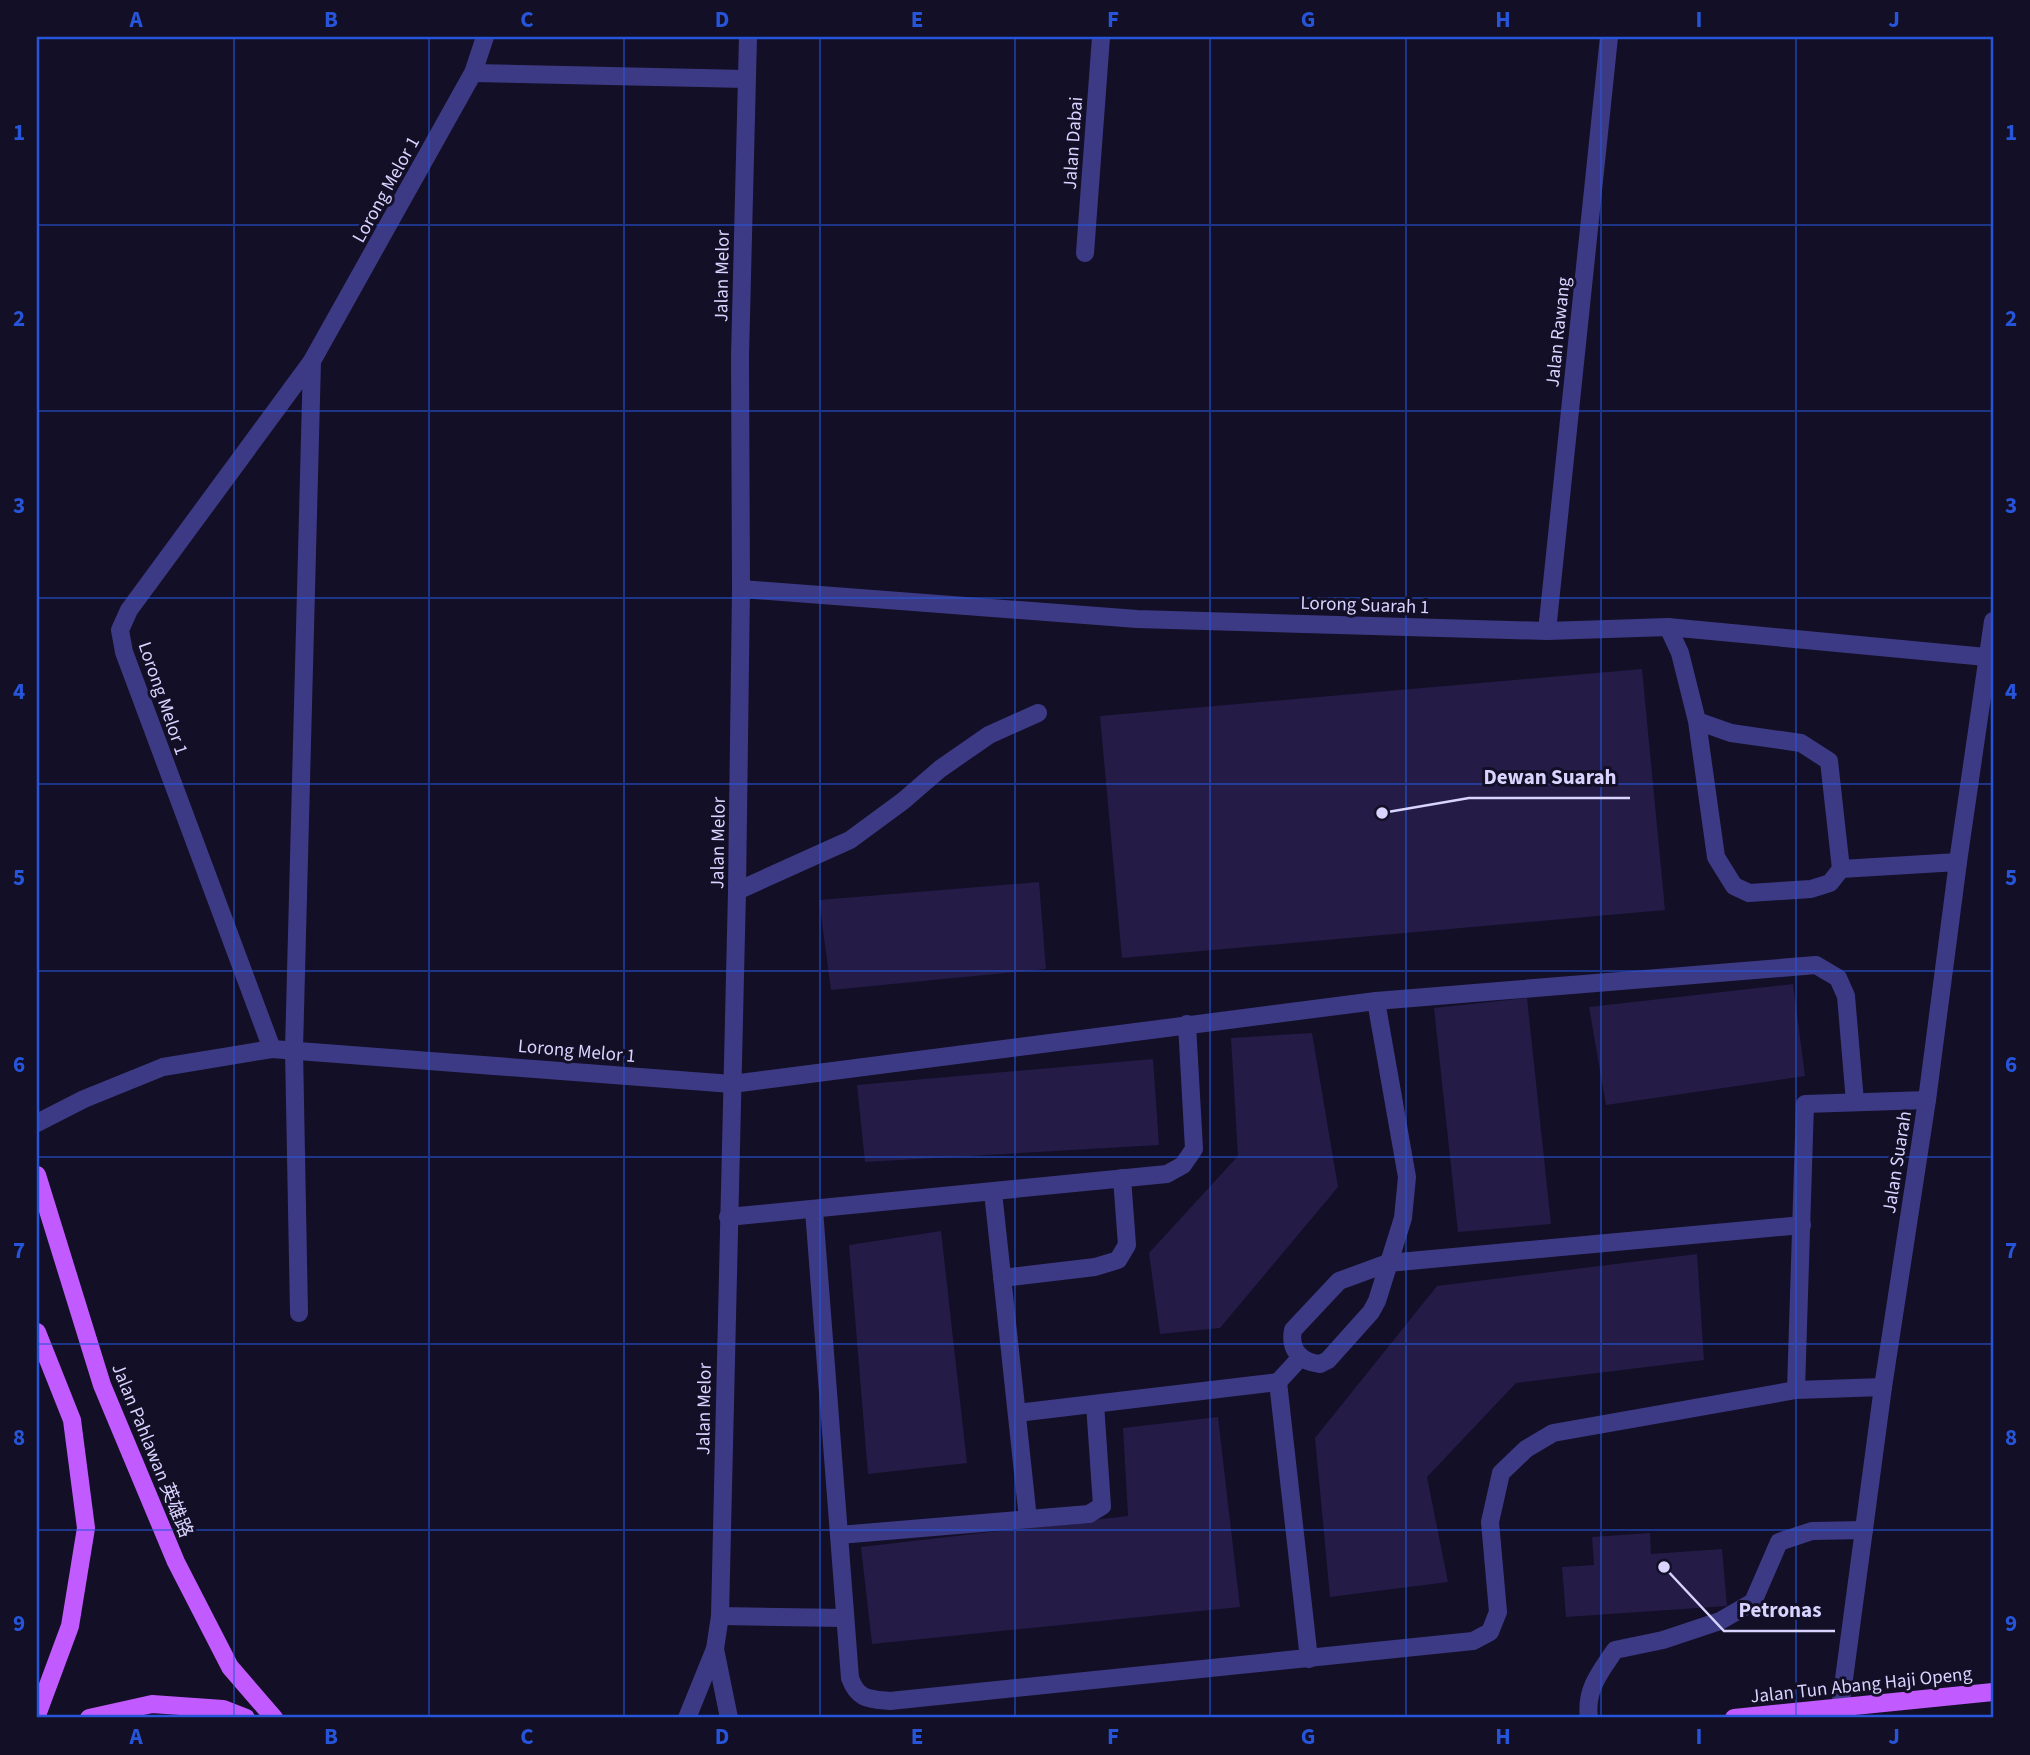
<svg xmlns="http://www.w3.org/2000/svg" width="2030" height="1755" viewBox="0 0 2030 1755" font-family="'Source Sans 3','Noto Sans SC',sans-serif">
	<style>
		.building { fill: #241b47 }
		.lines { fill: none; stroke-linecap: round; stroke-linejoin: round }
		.minor { stroke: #3d3a85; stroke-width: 18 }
		.major { stroke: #c25bff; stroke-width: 18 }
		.grid { fill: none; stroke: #2655da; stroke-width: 2; stroke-opacity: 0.55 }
		.labels { text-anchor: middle; stroke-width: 6; stroke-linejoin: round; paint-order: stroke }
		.street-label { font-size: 19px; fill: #d9d4ff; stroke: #130f26 }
		.leader { fill: none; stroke: #d9d4ff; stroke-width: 2.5 }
		.callout-dot { fill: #d9d4ff; stroke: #130f26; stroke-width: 2.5 }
		.callout-label { font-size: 21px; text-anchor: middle; font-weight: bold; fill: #d9d4ff; stroke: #130f26; stroke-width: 6; stroke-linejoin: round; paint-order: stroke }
		.neatline { fill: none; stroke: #2655da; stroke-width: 2.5 }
		.grid-label { font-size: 23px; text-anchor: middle; font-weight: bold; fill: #2655da }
	</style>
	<rect width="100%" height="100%" fill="#130f26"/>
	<g class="building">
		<polygon points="1642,669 1665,910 1122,958 1100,716"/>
		<polygon points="1039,882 1046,969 831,990 819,900"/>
		<polygon points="1793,984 1805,1076 1606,1105 1589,1007"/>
		<polygon points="1527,998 1551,1224 1458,1232 1434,1008"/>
		<polygon points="1312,1033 1338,1187 1220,1328 1160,1334 1149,1253 1238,1156 1231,1038"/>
		<polygon points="1153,1059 1159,1145 865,1162 857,1085"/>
		<polygon points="941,1231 967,1463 868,1474 849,1245"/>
		<polygon points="1697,1254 1704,1360 1516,1383 1427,1477 1448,1582 1330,1597 1315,1438 1437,1286"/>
		<polygon points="1218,1417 1240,1607 872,1644 861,1547 1128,1516 1123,1428"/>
		<polygon points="1650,1533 1651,1554 1722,1549 1727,1606 1566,1617 1562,1567 1594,1565 1592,1537"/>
	</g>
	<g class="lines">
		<g class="minor">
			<polyline points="473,73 746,79"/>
			<polyline points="1085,253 1101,37"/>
			<polyline points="741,589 1137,619 1547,631 1668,627 1986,657"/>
			<polyline points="1668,627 1680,653 1697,721 1716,857 1734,886 1749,893 1811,889 1830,883 1841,869 1829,761 1801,743 1731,733 1697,721"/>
			<polyline points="1547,631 1609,37"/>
			<polyline points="1841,869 1958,862"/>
			<polyline points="737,891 850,840 903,801 940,769 989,735 1038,713"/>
			<path d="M1376,1001L1407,1177L1403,1218L1377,1301L1371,1312L1328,1360L1320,1364C1301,1362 1289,1350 1293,1330L1339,1281L1388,1263L1802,1225"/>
			<polyline points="272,1049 124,652 120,630 129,610 312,361 473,73 485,37"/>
			<polyline points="37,1123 84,1099 163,1067 272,1049 732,1084 1376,1001 1816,965 1838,978 1846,996 1855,1102"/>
			<polyline points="993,1192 1028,1519"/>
			<path d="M814,1210L850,1678C858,1700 869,1699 890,1701L1473,1641L1490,1632L1498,1612L1490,1522L1501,1473L1526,1449L1553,1433L1796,1390L1883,1387"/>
			<polyline points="728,1217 1167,1174 1183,1165 1194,1149 1187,1024"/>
			<polyline points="1002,1278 1095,1267 1118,1260 1127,1245 1122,1178"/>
			<polyline points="299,1313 294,1049 312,361"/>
			<polyline points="1278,1382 1309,1659"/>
			<polyline points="1796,1390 1805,1104 1927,1100"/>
			<polyline points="1017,1413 1278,1382 1301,1357"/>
			<polyline points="839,1535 1089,1514 1102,1506 1095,1404"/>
			<polyline points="720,1616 845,1618"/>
			<polyline points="715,1649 729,1718"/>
			<polyline points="1840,1709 1883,1387 1927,1100 1958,862 1993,621"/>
			<polyline points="687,1718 715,1649 720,1616 737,891 741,589 740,356 748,37"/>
			<path d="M1589,1718C1585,1690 1600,1672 1615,1650L1663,1640L1720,1621L1753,1602L1779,1542L1812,1531L1864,1530"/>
		</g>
		<g class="major">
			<polyline points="37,1175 102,1385 176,1562 230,1667 274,1718"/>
			<polyline points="37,1332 72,1420 86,1528 70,1626 37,1715"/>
			<polyline points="89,1718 152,1704 223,1709 246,1718"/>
			<polyline points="1734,1718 1993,1692"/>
		</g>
	</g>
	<path class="grid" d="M234,37V1718M429,37V1718M624,37V1718M820,37V1718M1015,37V1718M1210,37V1718M1406,37V1718M1601,37V1718M1796,37V1718M37,225H1993M37,411H1993M37,598H1993M37,784H1993M37,971H1993M37,1157H1993M37,1344H1993M37,1530H1993"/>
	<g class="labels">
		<g class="street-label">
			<text transform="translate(1072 143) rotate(-86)" y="7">Jalan Dabai</text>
			<text transform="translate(385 189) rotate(-61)" y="7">Lorong Melor 1</text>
			<text transform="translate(721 276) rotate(-89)" y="7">Jalan Melor</text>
			<text transform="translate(1557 332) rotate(-84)" y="7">Jalan Rawang</text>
			<text transform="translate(1365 604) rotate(2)" y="7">Lorong Suarah 1</text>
			<text transform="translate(164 698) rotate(71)" y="7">Lorong Melor 1</text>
			<text transform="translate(717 843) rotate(-89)" y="7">Jalan Melor</text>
			<text transform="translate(577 1050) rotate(5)" y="7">Lorong Melor 1</text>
			<text transform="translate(1896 1162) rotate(-81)" y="7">Jalan Suarah</text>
			<text transform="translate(703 1409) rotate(-89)" y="7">Jalan Melor</text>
			<text transform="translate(153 1450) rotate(68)" y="7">Jalan Pahlawan 英雄路</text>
			<text transform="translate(1861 1684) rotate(-6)" y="7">Jalan Tun Abang Haji Openg</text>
		</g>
	</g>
	<path class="leader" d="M1382 813L1469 798H1630M1664 1567L1724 1631H1835"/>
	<g class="callout-dot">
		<circle cx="1382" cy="813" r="7"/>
		<circle cx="1664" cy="1567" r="7"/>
	</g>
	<g class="callout-label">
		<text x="1550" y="784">Dewan Suarah</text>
		<text x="1780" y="1617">Petronas</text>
	</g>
	<rect width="2030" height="1755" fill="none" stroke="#130f26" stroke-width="77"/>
	<rect x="38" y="38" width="1954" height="1678" class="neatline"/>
	<g class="grid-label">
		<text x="136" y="27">A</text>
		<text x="331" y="27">B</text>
		<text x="527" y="27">C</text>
		<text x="722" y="27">D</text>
		<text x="917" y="27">E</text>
		<text x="1113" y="27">F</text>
		<text x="1308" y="27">G</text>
		<text x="1503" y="27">H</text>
		<text x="1699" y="27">I</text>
		<text x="1894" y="27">J</text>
		<text x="19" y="140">1</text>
		<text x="2011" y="140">1</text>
		<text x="19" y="326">2</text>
		<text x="2011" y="326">2</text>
		<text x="19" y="513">3</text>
		<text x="2011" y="513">3</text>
		<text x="19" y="699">4</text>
		<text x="2011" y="699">4</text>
		<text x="19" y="885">5</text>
		<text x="2011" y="885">5</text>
		<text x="19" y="1072">6</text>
		<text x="2011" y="1072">6</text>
		<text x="19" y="1258">7</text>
		<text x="2011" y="1258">7</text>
		<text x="19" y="1445">8</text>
		<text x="2011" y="1445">8</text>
		<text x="19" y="1631">9</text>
		<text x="2011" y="1631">9</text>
		<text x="136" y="1744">A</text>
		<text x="331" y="1744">B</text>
		<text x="527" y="1744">C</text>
		<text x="722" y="1744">D</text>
		<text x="917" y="1744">E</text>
		<text x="1113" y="1744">F</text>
		<text x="1308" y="1744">G</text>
		<text x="1503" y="1744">H</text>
		<text x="1699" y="1744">I</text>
		<text x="1894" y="1744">J</text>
	</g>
</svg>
